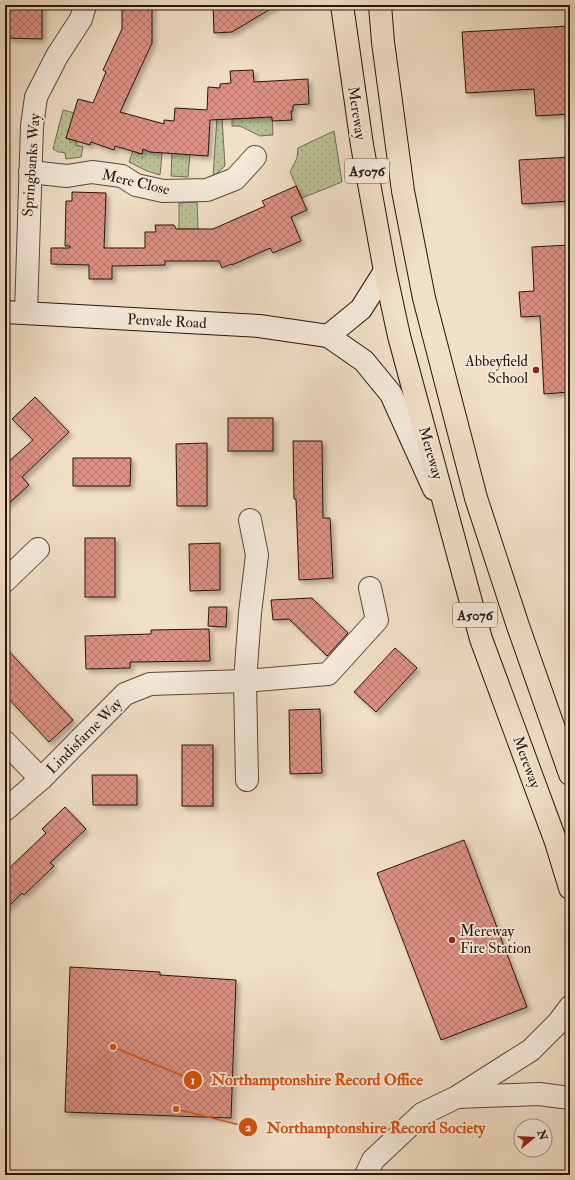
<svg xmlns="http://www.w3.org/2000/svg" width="575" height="1180" viewBox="0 0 575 1180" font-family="'IM FELL Double Pica',serif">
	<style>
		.grass { fill: url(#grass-dots); stroke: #706c50 }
		.building { fill: url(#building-cross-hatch); stroke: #27150b; filter: url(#shadow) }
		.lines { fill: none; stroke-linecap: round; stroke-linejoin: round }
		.street-casing { stroke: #5a483a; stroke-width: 24 }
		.secondary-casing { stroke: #27150b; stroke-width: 24 }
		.highway-casing { stroke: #27150b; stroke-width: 24 }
		.street { stroke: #f6eadb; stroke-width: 22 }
		.secondary { stroke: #f6eadb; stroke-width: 22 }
		.highway { stroke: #f1dfc7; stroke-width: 22 }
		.poi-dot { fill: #8f2418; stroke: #f6eadb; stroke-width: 1.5 }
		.labels { text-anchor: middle; stroke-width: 3.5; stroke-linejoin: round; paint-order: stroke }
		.shield { fill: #f6eadb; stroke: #655549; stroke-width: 1 }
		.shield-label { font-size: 14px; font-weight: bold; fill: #27150b }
		.street-label { font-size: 15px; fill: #27150b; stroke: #f6eadb }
		.poi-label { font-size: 15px; fill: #27150b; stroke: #f6eadb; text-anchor: end }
		.leader { fill: none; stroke: #d5520c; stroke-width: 1.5 }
		.callout-dot { fill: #d5520c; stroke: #f6eadb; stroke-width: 1.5 }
		.mark-label { font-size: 12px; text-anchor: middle; font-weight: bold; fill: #fff }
		.callout-label { font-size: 16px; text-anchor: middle; font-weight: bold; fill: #d5520c; stroke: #f6eadb; stroke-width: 3.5; stroke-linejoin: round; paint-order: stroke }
	</style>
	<defs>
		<pattern id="grass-dots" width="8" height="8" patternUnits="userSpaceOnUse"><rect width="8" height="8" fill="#bac296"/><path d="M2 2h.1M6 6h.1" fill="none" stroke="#a0a680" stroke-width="1.8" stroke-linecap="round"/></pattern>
		<pattern id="building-cross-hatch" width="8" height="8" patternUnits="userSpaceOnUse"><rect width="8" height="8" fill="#dd9185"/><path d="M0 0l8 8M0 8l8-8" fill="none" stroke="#b3756b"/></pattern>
		<filter id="shadow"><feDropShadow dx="3.5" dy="3.5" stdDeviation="2" flood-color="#0004"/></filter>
	</defs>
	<rect width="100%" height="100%" fill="#f1dfc7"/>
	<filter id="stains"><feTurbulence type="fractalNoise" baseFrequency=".005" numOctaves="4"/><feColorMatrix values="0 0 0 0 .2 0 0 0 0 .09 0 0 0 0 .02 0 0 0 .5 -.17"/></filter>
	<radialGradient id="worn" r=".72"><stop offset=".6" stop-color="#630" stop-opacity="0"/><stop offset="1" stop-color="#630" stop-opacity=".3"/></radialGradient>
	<g class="grass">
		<polygon points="255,109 272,112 273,135 260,136 240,126 232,126 232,119 255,118"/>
		<polygon points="63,110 75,113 66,138 77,141 76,145 83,147 81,157 66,159 65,153 61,152 58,152 53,149"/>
		<polygon points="217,117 222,118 225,166 213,177"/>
		<polygon points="334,131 342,182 302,198 290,172 297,158 298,148"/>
		<polygon points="156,144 163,144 160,175 147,171 129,162 133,151 142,154 143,149 153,153"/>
		<polygon points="172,153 190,154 188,177 171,176"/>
		<polygon points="197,202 198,229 179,229 179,203"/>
	</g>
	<g class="building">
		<polygon points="7,5 42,5 42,39 7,38"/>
		<polygon points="122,5 152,5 152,43 120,112 164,124 164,120 174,121 175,108 207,110 208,87 220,88 220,84 231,83 230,71 253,70 254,82 308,79 309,104 293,105 293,111 291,111 292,120 272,121 272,117 210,120 208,156 150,152 143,149 142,154 115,146 114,150 91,142 90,145 66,138 78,99 93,103 106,72 103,70 122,29"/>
		<polygon points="213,5 277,5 232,32 214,33"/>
		<polygon points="570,26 570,114 536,116 534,89 466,93 462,32"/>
		<polygon points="570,157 570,201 522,204 519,160"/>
		<polygon points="296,186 307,210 291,217 301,241 273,253 270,248 232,265 231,264 222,268 219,261 165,261 165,265 112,266 112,279 89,279 89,265 51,264 51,248 70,248 70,246 65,246 66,201 72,201 72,192 106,193 104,248 145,248 145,232 156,232 155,225 174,225 176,229 213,229 265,206 262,201"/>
		<polygon points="570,245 570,392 544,394 540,316 521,317 519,292 534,291 532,247"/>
		<polygon points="35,397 69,432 22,477 29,485 5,507 5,458 8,462 33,440 12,419"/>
		<rect x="228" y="418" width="45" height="33"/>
		<polygon points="293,441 322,441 323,518 330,518 333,578 299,580 296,499 294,499"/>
		<polygon points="207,443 207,506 177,506 176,444"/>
		<polygon points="73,458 131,458 130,486 73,486"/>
		<rect x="85" y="538" width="30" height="59"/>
		<polygon points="220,543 220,590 190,591 189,544"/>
		<polygon points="312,598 348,633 327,656 289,619 273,620 271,600"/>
		<polygon points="209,607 227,607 226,627 208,626"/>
		<polygon points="209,629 210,661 130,662 130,668 86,669 85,636 151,634 151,630"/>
		<polygon points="5,647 73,720 49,742 5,695"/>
		<polygon points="395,648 417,668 376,712 354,692"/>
		<polygon points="320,709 322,773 290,774 289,710"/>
		<rect x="182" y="745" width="31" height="61"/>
		<polygon points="92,775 137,775 137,805 93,805"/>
		<polygon points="65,807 86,829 50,863 54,866 24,895 22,893 5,910 5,872 46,833 42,829"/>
		<polygon points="464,840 527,1007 441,1040 377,873"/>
		<polygon points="70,967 160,972 160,975 236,980 231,1118 65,1112"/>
	</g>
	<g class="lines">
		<g class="street-casing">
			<g id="street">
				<polyline points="30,172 67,176 92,172 122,176 136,185 163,191 207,190 235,179 255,157"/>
				<polyline points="26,313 32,126 36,97 57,56 81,19 85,5"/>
				<polyline points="5,581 38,549"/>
				<polyline points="5,742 41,779"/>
				<polyline points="247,780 245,681 250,613 257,555 250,520"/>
				<polyline points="5,810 41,779 125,694 150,684 245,681 328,674 377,620 370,588"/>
				<polyline points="458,1097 539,1094 570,1098"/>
				<polyline points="366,1175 373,1160 422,1114 457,1097 531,1050 558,1023 570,1007"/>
			</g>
		</g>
		<g class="secondary-casing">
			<g id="secondary">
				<polyline points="5,312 259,326 328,336 364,361 391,394 434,489"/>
				<polyline points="328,336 361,309 385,271"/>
			</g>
		</g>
		<g class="highway-casing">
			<g id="highway">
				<polyline points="342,5 362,145 385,271 399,336 481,639 556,842 570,888"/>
				<polyline points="380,5 383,42 403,191 424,298 476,498 518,626 570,774"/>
			</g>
		</g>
		<use href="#street" class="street"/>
		<use href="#secondary" class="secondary"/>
		<use href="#highway" class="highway"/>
	</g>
	<g class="poi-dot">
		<circle cx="536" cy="370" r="4"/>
		<circle cx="452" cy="940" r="4"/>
	</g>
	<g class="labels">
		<g class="shield">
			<rect x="345" y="159" width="44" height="24" rx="3"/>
			<rect x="453" y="603" width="44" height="24" rx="3"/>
		</g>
		<g class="shield-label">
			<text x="367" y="176">A5076</text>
			<text x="475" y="620">A5076</text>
		</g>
		<g class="street-label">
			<text transform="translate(357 113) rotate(82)" y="5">Mereway</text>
			<text transform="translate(31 165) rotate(-86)" y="5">Springbanks Way</text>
			<text transform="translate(136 182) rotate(13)" y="5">Mere Close</text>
			<text transform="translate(167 321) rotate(3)" y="5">Penvale Road</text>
			<text transform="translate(431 453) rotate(74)" y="5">Mereway</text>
			<text transform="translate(84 736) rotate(-45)" y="5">Lindisfarne Way</text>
			<text transform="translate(527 762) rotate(70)" y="5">Mereway</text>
		</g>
		<g class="poi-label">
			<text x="528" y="366">Abbeyfield<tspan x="528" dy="17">School</tspan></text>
			<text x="460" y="936" text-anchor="start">Mereway<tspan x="460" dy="17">Fire Station</tspan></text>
		</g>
	</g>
	<path class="leader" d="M113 1047L193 1080M176 1109L248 1127"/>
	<g class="callout-dot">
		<circle cx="113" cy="1047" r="4"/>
		<circle cx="176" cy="1109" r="4"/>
		<circle cx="193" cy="1080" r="10"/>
		<circle cx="248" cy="1127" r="10"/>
	</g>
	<g class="mark-label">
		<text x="193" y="1084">1</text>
		<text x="248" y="1131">2</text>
	</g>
	<g class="callout-label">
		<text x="317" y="1085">Northamptonshire Record Office</text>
		<text x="376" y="1133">Northamptonshire Record Society</text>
	</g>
	<rect width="575" height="1180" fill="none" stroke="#f1dfc7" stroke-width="20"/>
	<rect x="6" y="6" width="563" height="1168" fill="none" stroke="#27150b" stroke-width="2"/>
	<rect x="10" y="10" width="555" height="1160" fill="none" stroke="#27150b"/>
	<g transform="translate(533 1138) rotate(72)"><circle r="19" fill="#f6eadb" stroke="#a39588"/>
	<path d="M0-3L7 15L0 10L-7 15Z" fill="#8f2418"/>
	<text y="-6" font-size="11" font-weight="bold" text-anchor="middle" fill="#27150b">N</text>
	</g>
	<rect width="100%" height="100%" filter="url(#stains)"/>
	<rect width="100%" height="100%" fill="url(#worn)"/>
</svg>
